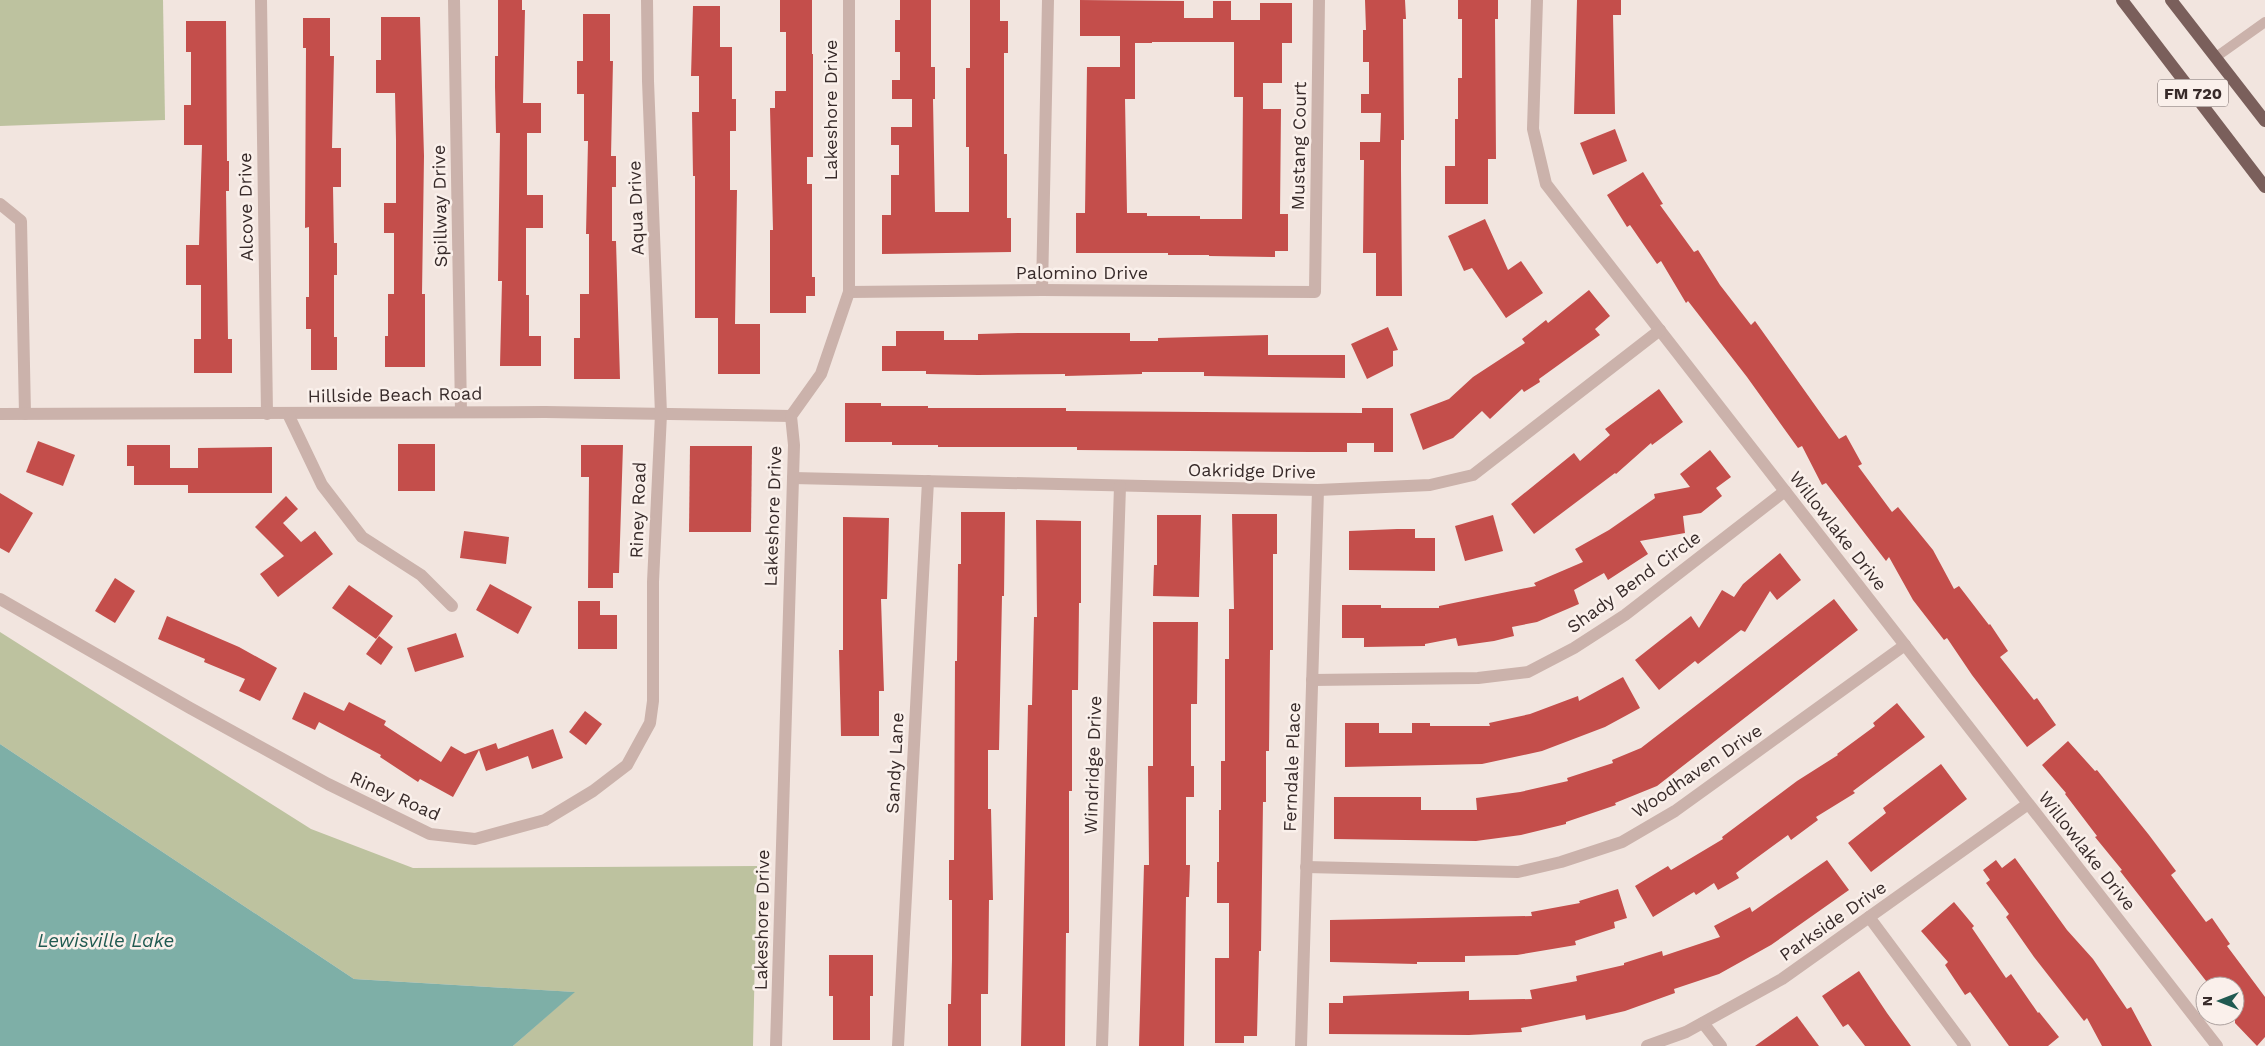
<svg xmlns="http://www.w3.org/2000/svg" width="2265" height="1046" viewBox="0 0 2265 1046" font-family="'Work Sans',sans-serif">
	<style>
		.green { fill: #bdc29f }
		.water { fill: #7eafa7 }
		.building { fill: #c44e4b; fill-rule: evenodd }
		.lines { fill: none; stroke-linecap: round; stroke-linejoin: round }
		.service { stroke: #cbb2ab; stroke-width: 10 }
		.minor { stroke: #cbb2ab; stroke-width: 12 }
		.primary { stroke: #7a5f5b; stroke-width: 12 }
		.labels { text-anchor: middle; stroke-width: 5; stroke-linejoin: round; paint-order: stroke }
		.shield { fill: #faf0eb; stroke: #726664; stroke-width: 1 }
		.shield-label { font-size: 16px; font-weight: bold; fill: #382b2a }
		.street-label { font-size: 18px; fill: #382b2a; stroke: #faf0eb }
		.water-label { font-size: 19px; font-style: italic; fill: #205a51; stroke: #faf0eb }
	</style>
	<rect width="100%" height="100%" fill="#f2e5df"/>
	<g class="green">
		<polygon points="0,0 163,0 165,120 0,126"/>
		<polygon points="0,632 311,829 413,868 757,866 753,1046 513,1046 574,992 354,979 0,744"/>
	</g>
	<polygon class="water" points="0,744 354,979 575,992 513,1046 0,1046"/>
	<g class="building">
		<polygon points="498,0 522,0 522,10 525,10 523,103 541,103 541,133 527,133 527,195 543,195 543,228 526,228 526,295 529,295 529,336 541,336 541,366 500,366 502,281 498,281 500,133 496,133 495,87 495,56 498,56"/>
		<polygon points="780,0 812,0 812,54 813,54 813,157 807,157 807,184 812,184 812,277 815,277 815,296 806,296 806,313 770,313 770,230 773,230 770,108 775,108 775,91 786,91 786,32 780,32"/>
		<polygon points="900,0 931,0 931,67 935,67 935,99 933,99 935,212 969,212 969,147 966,147 966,68 970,68 970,0 1000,0 1000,21 1008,21 1008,53 1004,53 1004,154 1007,154 1007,218 1011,218 1011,252 882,254 882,215 891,215 891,175 899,175 899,145 891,145 891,127 912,127 912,99 892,99 892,80 900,80 900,52 895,52 895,20 900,20"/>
		<path d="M1080,0L1184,1V18H1213V1H1231V20H1260V3H1292V43H1282V83H1263V109H1281L1280,214H1288V251H1275V257L1209,256V255H1168V253H1076V213H1085L1087,67H1120V36H1080ZM1152,42H1234V97H1243L1242,219H1200V216H1147V213H1127L1125,99H1135V43H1152Z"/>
		<polygon points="1365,0 1405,0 1406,19 1403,19 1404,140 1401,140 1401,170 1402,296 1376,296 1376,253 1363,253 1364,160 1360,160 1360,142 1380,142 1381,113 1361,113 1361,94 1369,94 1369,62 1363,62 1363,30 1366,30"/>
		<polygon points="1458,0 1498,0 1498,19 1495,19 1496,159 1488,159 1488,204 1445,204 1445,166 1455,166 1455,119 1458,119 1458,78 1462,78 1462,19 1458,19"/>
		<polygon points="1577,0 1621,0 1621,15 1613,15 1615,114 1574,114"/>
		<polygon points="693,6 720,6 720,47 732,47 732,99 736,99 736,131 730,131 730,190 737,190 735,324 760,324 760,374 718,374 718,318 695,318 695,176 693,176 692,112 699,112 699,76 691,76"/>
		<polygon points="583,14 610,14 610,61 613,61 611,156 616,156 616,187 612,187 612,241 616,241 620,379 574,379 574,338 580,338 580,294 589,294 589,234 586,234 588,141 584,141 584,94 577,94 577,61 583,61"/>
		<polygon points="381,17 420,17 424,156 422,294 425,294 425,367 385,367 385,336 388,336 388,294 394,294 394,233 384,233 384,203 396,203 396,140 395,93 376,93 376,60 381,60"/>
		<polygon points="303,18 330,18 330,56 334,56 332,148 341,148 341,187 333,187 334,243 337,243 337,275 334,275 334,337 337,337 337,370 311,370 311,329 306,329 306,297 309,297 309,227 305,228 306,48 303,48"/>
		<polygon points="186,21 226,21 227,161 229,161 229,191 226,191 228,339 232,339 232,373 194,373 194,339 201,339 201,285 186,285 186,245 199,245 202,145 184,145 184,105 191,105 191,52 186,52"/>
		<polygon points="1615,129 1627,161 1593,175 1580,143"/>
		<polygon points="1643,172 1663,204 1660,205 1694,252 1698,250 1720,285 1751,325 1755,321 1839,439 1846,435 1862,464 1858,466 1892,512 1898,507 1933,550 1954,589 1959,586 1989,625 1990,624 2008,651 2000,657 2034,700 2037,698 2056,725 2027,747 1972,675 1947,638 1944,640 1913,600 1889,557 1886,561 1826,483 1822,485 1802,446 1798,448 1747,377 1688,301 1686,303 1661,261 1657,264 1630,225 1627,227 1607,195"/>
		<polygon points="1485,219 1508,270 1521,261 1543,293 1506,318 1472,268 1464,271 1448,236"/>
		<polygon points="1589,290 1610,316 1595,329 1600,335 1539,379 1540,382 1524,392 1522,389 1490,419 1482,411 1453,438 1423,450 1410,414 1449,399 1473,377 1525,343 1522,339 1546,320 1548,323"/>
		<polygon points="1388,327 1398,350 1393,351 1393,366 1367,379 1351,344"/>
		<polygon points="896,331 944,331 944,340 978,340 978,334 1018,333 1130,333 1130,341 1158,341 1158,338 1268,335 1268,355 1345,355 1345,378 1204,376 1204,372 1142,372 1142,374 1065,376 1065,374 978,375 926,374 926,371 882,371 882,346 896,346"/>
		<polygon points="1659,389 1683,422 1652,445 1651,443 1616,474 1615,473 1534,534 1511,504 1574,453 1580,461 1610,435 1605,429"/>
		<polygon points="845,403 881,403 881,406 928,406 928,408 1066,408 1066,411 1362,413 1362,408 1393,408 1393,452 1374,452 1374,443 1347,443 1347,452 1312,452 1077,450 1077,447 938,447 938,445 892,445 892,442 845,442"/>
		<polygon points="38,441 75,455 63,486 26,472"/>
		<rect x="398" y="444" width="37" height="47"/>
		<polygon points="127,445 170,445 170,468 198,468 198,448 272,447 272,493 188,493 188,485 134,485 134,466 127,466"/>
		<polygon points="581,445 623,445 619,573 613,573 613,588 588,588 589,477 581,477"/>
		<polygon points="690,446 752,446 751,532 689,532"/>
		<polygon points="1710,450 1731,477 1716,488 1722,496 1701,513 1683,516 1685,533 1640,541 1648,554 1608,580 1604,573 1574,590 1579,604 1537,622 1512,627 1514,636 1494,641 1458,646 1456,638 1425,644 1425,646 1364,647 1364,638 1342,638 1342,605 1381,605 1381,608 1439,608 1439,606 1536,586 1534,583 1583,562 1575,549 1609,530 1655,498 1654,494 1690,487 1680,474"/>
		<polygon points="0,493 33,513 9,553 0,548"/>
		<polygon points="286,496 298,509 283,523 301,542 315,531 333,554 278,597 260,574 284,556 255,527"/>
		<polygon points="961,512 1005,512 1004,596 1002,596 999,750 988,750 988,809 991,809 993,900 989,900 988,994 981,994 981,1046 948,1046 948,1004 951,1004 952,959 952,900 949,900 949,860 954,860 955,661 957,661 958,564 961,564"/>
		<polygon points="1232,514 1277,514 1277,554 1273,554 1273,650 1270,650 1269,751 1266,751 1266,802 1263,802 1261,951 1259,951 1257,1036 1244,1036 1244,1043 1215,1043 1215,958 1229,958 1229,903 1217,903 1217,862 1219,862 1219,810 1221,810 1221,761 1225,761 1225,659 1229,659 1229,609 1234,609"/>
		<polygon points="1157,515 1201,515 1199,597 1153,596 1154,565 1157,565"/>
		<polygon points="1493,515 1503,551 1465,561 1455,526"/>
		<polygon points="843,517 889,518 887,599 881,599 884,691 879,691 879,736 841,736 839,650 843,650"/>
		<polygon points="1036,520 1081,521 1081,603 1079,603 1078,690 1072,690 1072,791 1069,791 1069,933 1066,933 1065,1046 1021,1046 1028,705 1032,705 1034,617 1037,617"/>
		<polygon points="1397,529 1415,529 1415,538 1435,538 1435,571 1349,570 1349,531"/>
		<polygon points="464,531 509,537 506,564 460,558"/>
		<polygon points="1780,553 1801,580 1777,600 1770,591 1745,632 1741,630 1698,664 1695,661 1659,690 1635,660 1691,616 1699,628 1722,590 1734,597 1743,584"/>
		<polygon points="115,578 135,591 115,623 95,611"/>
		<polygon points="490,584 532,607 518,634 476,610"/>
		<polygon points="349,585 393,616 376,639 332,608"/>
		<polygon points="1834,599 1858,630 1657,786 1615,803 1616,805 1566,822 1566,824 1521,835 1476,841 1334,839 1334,797 1421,797 1421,810 1477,810 1476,798 1520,792 1568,781 1567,778 1613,763 1612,760 1641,748"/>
		<polygon points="578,601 600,601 600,615 617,615 617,649 578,649"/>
		<polygon points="167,616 239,647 277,668 260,701 239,691 245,679 204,662 205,659 158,639"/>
		<polygon points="1153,622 1198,622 1197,704 1191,704 1191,766 1194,766 1194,797 1186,797 1186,865 1190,865 1189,897 1186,897 1184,1046 1139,1046 1144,865 1149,865 1148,766 1153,766"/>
		<polygon points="456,633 464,657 415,672 407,648"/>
		<polygon points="379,636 393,647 381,665 366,654"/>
		<polygon points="1623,677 1640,708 1605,727 1542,751 1482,764 1345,767 1345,723 1379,723 1379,733 1412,733 1412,723 1430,723 1430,726 1490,726 1489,723 1530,714 1578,696 1579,701"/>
		<polygon points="304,692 344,711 349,702 386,721 384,725 441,762 451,746 465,754 496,743 498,749 553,729 563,758 532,769 528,756 486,771 479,750 453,797 420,779 418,782 380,757 381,755 319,722 315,730 292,719"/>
		<polygon points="1897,703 1925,737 1853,791 1855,793 1816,817 1818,820 1791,840 1788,835 1736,873 1739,878 1718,890 1714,883 1696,895 1694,892 1653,917 1635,886 1668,866 1671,870 1723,839 1722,837 1797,781 1838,755 1837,754 1875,726 1873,723"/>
		<polygon points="585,711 602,724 586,745 569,732"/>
		<polygon points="2068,741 2095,771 2097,770 2149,835 2176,871 2171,875 2206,922 2212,918 2230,944 2227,946 2265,997 2265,1037 2257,1046 2235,1023 2235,986 2210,986 2120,871 2122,870 2095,837 2097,836 2065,794 2066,793 2042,765"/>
		<polygon points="1941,764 1967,799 1871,872 1848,843 1886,813 1883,808"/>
		<polygon points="2015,858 2067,930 2093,959 2127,1009 2131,1007 2152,1046 2102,1046 2087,1018 2084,1021 2034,957 2006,917 2009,914 1986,883 1990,880 1983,870 1996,860 2002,868"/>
		<polygon points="1827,860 1849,890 1771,945 1719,974 1674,989 1675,993 1625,1011 1586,1020 1585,1015 1521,1028 1522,1032 1469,1035 1329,1034 1329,1003 1343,1003 1343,996 1469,991 1469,1000 1532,999 1530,990 1577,981 1576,976 1624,965 1624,963 1662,951 1663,956 1720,937 1714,926 1750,907 1752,912"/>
		<polygon points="1618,889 1627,918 1614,922 1615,928 1575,941 1576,945 1517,955 1465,956 1465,962 1417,962 1417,964 1330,962 1330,920 1532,916 1531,912 1580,903 1579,901"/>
		<polygon points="1954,902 1974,926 1972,928 2006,978 2011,974 2038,1013 2039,1012 2059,1037 2048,1046 2009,1046 1970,992 1965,995 1945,965 1948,962 1921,931"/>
		<polygon points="829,955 873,955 873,996 870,996 870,1040 833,1040 833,996 829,996"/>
		<polygon points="1859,971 1887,1013 1911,1046 1865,1046 1848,1024 1843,1027 1822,996"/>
		<polygon points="1797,1016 1819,1046 1755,1046"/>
	</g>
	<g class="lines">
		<polyline class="service" points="2216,57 2265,22"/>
		<g class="minor">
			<polyline points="261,0 267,414"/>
			<polyline points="454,0 461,412"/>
			<polyline points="1537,0 1533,129 1546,184 2217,1046"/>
			<polyline points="0,204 21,221 25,414"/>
			<polyline points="1042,290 1048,0"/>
			<polyline points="849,292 1042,290 1315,292 1319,0"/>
			<polyline points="0,414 545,412 791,416"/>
			<polyline points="288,414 322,485 362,537 421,575 452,606"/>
			<polyline points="793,478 1318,490 1430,485 1473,475 1660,330"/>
			<polyline points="0,599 190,708 328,784 430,834 475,839 545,820 593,791 627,765 650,723 653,701 653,582 661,414 648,81 647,0"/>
			<polyline points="1312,680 1478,678 1528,672 1574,648 1625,615 1785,491"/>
			<polyline points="1306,867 1518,872 1561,862 1622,842 1675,811 1905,645"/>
			<polyline points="1869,917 1965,1046"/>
			<polyline points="1703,1023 1721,1046"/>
			<polyline points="776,1046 794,445 791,416 821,374 849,292 849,0"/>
			<polyline points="898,1046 928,481"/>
			<polyline points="1102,1046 1120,486"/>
			<polyline points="1301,1046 1318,490"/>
			<polyline points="1647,1046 1686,1032 1782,979 2028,804"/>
		</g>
		<g class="primary">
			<polyline points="2122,0 2265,187"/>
			<polyline points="2171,0 2265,121"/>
		</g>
	</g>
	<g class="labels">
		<rect class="shield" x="2158" y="79.5" width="70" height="27" rx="4"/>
		<g class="shield-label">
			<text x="2193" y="99">FM 720</text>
		</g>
		<g class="street-label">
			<text transform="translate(831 110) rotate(-90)" y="6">Lakeshore Drive</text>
			<text transform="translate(1299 146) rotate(-89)" y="6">Mustang Court</text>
			<text transform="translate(440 206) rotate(-91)" y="6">Spillway Drive</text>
			<text transform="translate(246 207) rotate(-91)" y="6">Alcove Drive</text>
			<text transform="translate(636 208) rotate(-92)" y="6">Aqua Drive</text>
			<text x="1082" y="279">Palomino Drive</text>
			<text transform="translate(395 395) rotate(-1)" y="6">Hillside Beach Road</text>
			<text transform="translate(1252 471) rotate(1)" y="6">Oakridge Drive</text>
			<text transform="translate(638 510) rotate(-88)" y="6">Riney Road</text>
			<text transform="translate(773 516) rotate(-88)" y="6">Lakeshore Drive</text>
			<text transform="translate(1838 531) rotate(52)" y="6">Willowlake Drive</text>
			<text transform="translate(1634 582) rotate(-36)" y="6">Shady Bend Circle</text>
			<text transform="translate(895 763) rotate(-87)" y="6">Sandy Lane</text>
			<text transform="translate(1093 765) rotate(-88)" y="6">Windridge Drive</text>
			<text transform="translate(1292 767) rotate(-88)" y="6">Ferndale Place</text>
			<text transform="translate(1697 771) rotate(-34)" y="6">Woodhaven Drive</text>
			<text transform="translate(395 796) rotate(24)" y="6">Riney Road</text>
			<text transform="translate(2087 851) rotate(52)" y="6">Willowlake Drive</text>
			<text transform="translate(762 920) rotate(-89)" y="6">Lakeshore Drive</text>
			<text transform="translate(1833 921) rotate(-35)" y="6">Parkside Drive</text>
		</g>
		<g class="water-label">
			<text x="106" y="947">Lewisville Lake</text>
		</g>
	</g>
	<g transform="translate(2220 1001) rotate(270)"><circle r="24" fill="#faf0eb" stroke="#aca19e"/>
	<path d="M0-4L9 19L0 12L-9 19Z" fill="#205a51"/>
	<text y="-8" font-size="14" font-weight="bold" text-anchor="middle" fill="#382b2a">N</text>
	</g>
</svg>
